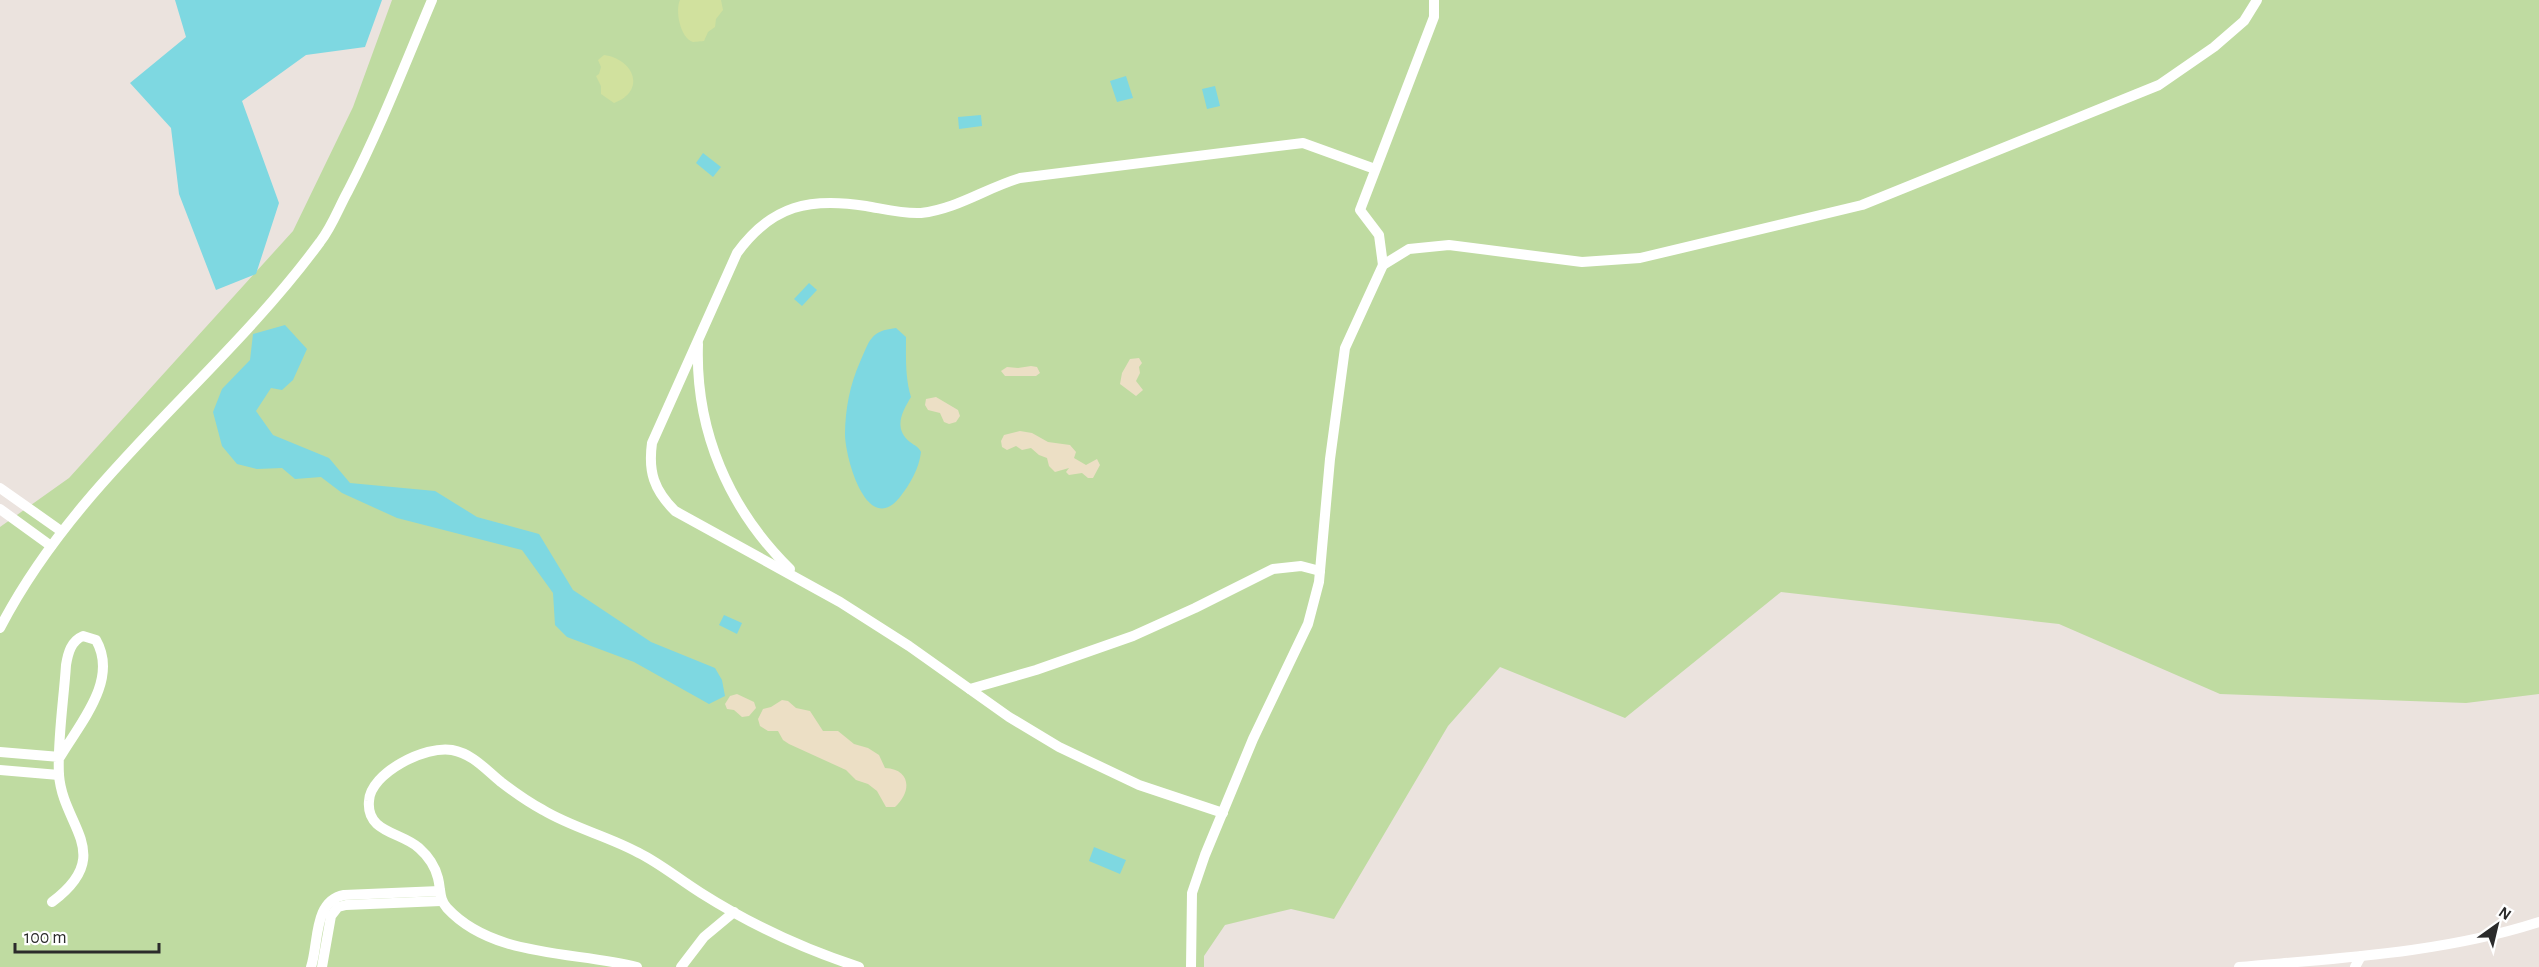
<svg xmlns="http://www.w3.org/2000/svg" width="2539" height="967" viewBox="0 0 2539 967" font-family="'Alegreya Sans',sans-serif">
	<style>
		.green { fill: #bfdba1 }
		.sand { fill: #ecdfc5 }
		.pitch { fill: #d1e19e }
		.water { fill: #7ed8e1 }
		.lines { fill: none; stroke-linecap: round; stroke-linejoin: round }
		.minor { stroke: #fff; stroke-width: 10 }
	</style>
	<rect width="100%" height="100%" fill="#ebe3de"/>
	<polygon class="green" points="392,0 2539,0 2539,694 2466,703 2220,694 2059,624 1781,592 1625,718 1500,667 1448,726 1334,919 1291,909 1225,925 1204,956 1204,967 0,967 0,527 69,478 293,231 353,107"/>
	<g class="sand">
		<polygon points="1139,358 1142,363 1139,367 1140,373 1136,381 1143,390 1136,396 1120,384 1122,373 1130,359"/>
		<polygon points="1031,366 1037,367 1040,373 1036,376 1005,376 1001,371 1007,367 1018,368"/>
		<polygon points="936,397 958,410 960,416 956,422 949,424 944,422 940,413 928,410 925,405 926,399"/>
		<polygon points="1020,431 1032,433 1048,442 1070,445 1076,452 1074,458 1086,465 1097,459 1100,465 1093,478 1088,478 1082,473 1069,475 1066,472 1069,468 1055,472 1049,466 1047,458 1039,455 1031,448 1022,450 1016,446 1007,450 1002,447 1001,441 1004,435"/>
		<polygon points="737,694 754,702 756,708 749,716 742,717 734,710 727,709 725,704 730,696"/>
		<path d="M782,700L788,701L796,708L810,711L823,731H838L854,744L868,748L879,755L885,768C911,769 912,792 895,807H886L877,791L868,784L856,780L846,770L789,744L783,740L778,731H768L760,726L758,719L763,709L771,707Z"/>
	</g>
	<g class="pitch">
		<path d="M680,0H721L723,10L716,19L715,27L708,32L704,41C703,41 694,42 693,42C680,38 675,10 680,0Z"/>
		<path d="M604,55C634,59 647,91 614,103L601,94V86L596,76L599,74L601,67L598,60Z"/>
	</g>
	<g class="water">
		<polygon points="175,0 382,0 365,47 306,55 242,101 279,203 256,274 216,290 179,194 171,128 130,83 186,37"/>
		<polygon points="1126,76 1133,98 1117,102 1110,81"/>
		<polygon points="1215,86 1220,106 1207,109 1202,89"/>
		<polygon points="981,115 982,126 959,129 958,117"/>
		<polygon points="703,153 721,167 713,177 696,163"/>
		<polygon points="809,283 817,290 802,306 794,299"/>
		<polygon points="285,325 307,349 293,380 282,390 271,388 256,411 273,435 329,458 350,483 435,491 477,517 539,534 573,590 651,642 715,668 722,680 725,696 709,704 634,662 567,637 555,625 553,593 522,550 397,518 342,493 321,477 295,479 282,468 257,469 237,464 222,446 213,412 222,389 250,360 253,334"/>
		<path d="M896,328L906,337C906,358 905,377 911,397C902,412 893,428 910,442C915,446 918,446 921,452C919,469 910,484 900,497C867,538 845,457 845,434C845,410 850,384 860,362C870,340 870,331 896,328Z"/>
		<polygon points="724,615 742,623 737,634 719,625"/>
		<polygon points="1094,847 1126,860 1120,874 1089,861"/>
	</g>
	<g class="lines">
		<g class="minor">
			<polyline points="1383,265 1379,235 1360,210 1434,17 1434,0"/>
			<path d="M698,344C695,431 729,509 790,569"/>
			<polyline points="0,488 61,531"/>
			<polyline points="0,509 51,546"/>
			<path d="M0,628C78,477 221,377 320,242C332,227 339,207 348,191C380,129 405,64 432,0"/>
			<polyline points="970,689 1036,670 1133,636 1195,608 1273,569 1301,566 1320,571"/>
			<path d="M0,752L60,757C80,723 119,680 96,640L83,636C71,641 68,653 66,665C64,698 57,743 59,775C63,827 116,854 52,902"/>
			<polyline points="0,770 59,775"/>
			<path d="M1223,813L1139,785L1059,747L1009,717L909,646L840,602L675,511C654,490 648,472 652,443L737,253C772,205 810,197 866,206C884,209 902,214 921,213C957,209 986,188 1020,178L1303,143L1375,169"/>
			<path d="M311,967C319,943 313,901 344,895L440,891"/>
			<polyline points="322,967 331,916 338,907 346,905 441,901"/>
			<path d="M637,967C575,951 493,958 447,908C439,899 441,890 438,878C435,866 428,856 419,848C402,832 366,833 369,801C370,773 426,745 452,750C473,754 485,769 501,782C514,792 528,802 543,810C573,828 608,836 639,853C661,864 680,880 701,893C750,924 803,949 859,967"/>
			<polyline points="681,967 704,937 734,912"/>
			<polyline points="1191,967 1192,893 1205,855 1253,739 1308,624 1319,582 1330,459 1345,348 1383,265 1409,249 1449,245 1582,262 1640,258 1862,205 2159,85 2214,47 2244,21 2257,0"/>
			<path d="M2239,967C2339,958 2443,953 2539,922"/>
			<polyline points="2355,967 2361,956"/>
		</g>
	</g>
	<g transform="translate(2497 925) rotate(34)" stroke="#ffffff" stroke-width="4.5" paint-order="stroke">
	<path d="M0-4.5L10 22L0 15L-10 22Z" fill="#2b2b2b"/>
	<text y="-9" font-size="16" font-weight="bold" text-anchor="middle" fill="#2b2b2b">N</text>
	</g>
	<path d="M15 943v9h144v-9" fill="none" stroke="#2b2b2b" stroke-width="3"/>
	<text x="24" y="943" font-size="18" fill="#2b2b2b" stroke="#ffffff" stroke-width="4.5" paint-order="stroke">100 m</text>
</svg>
